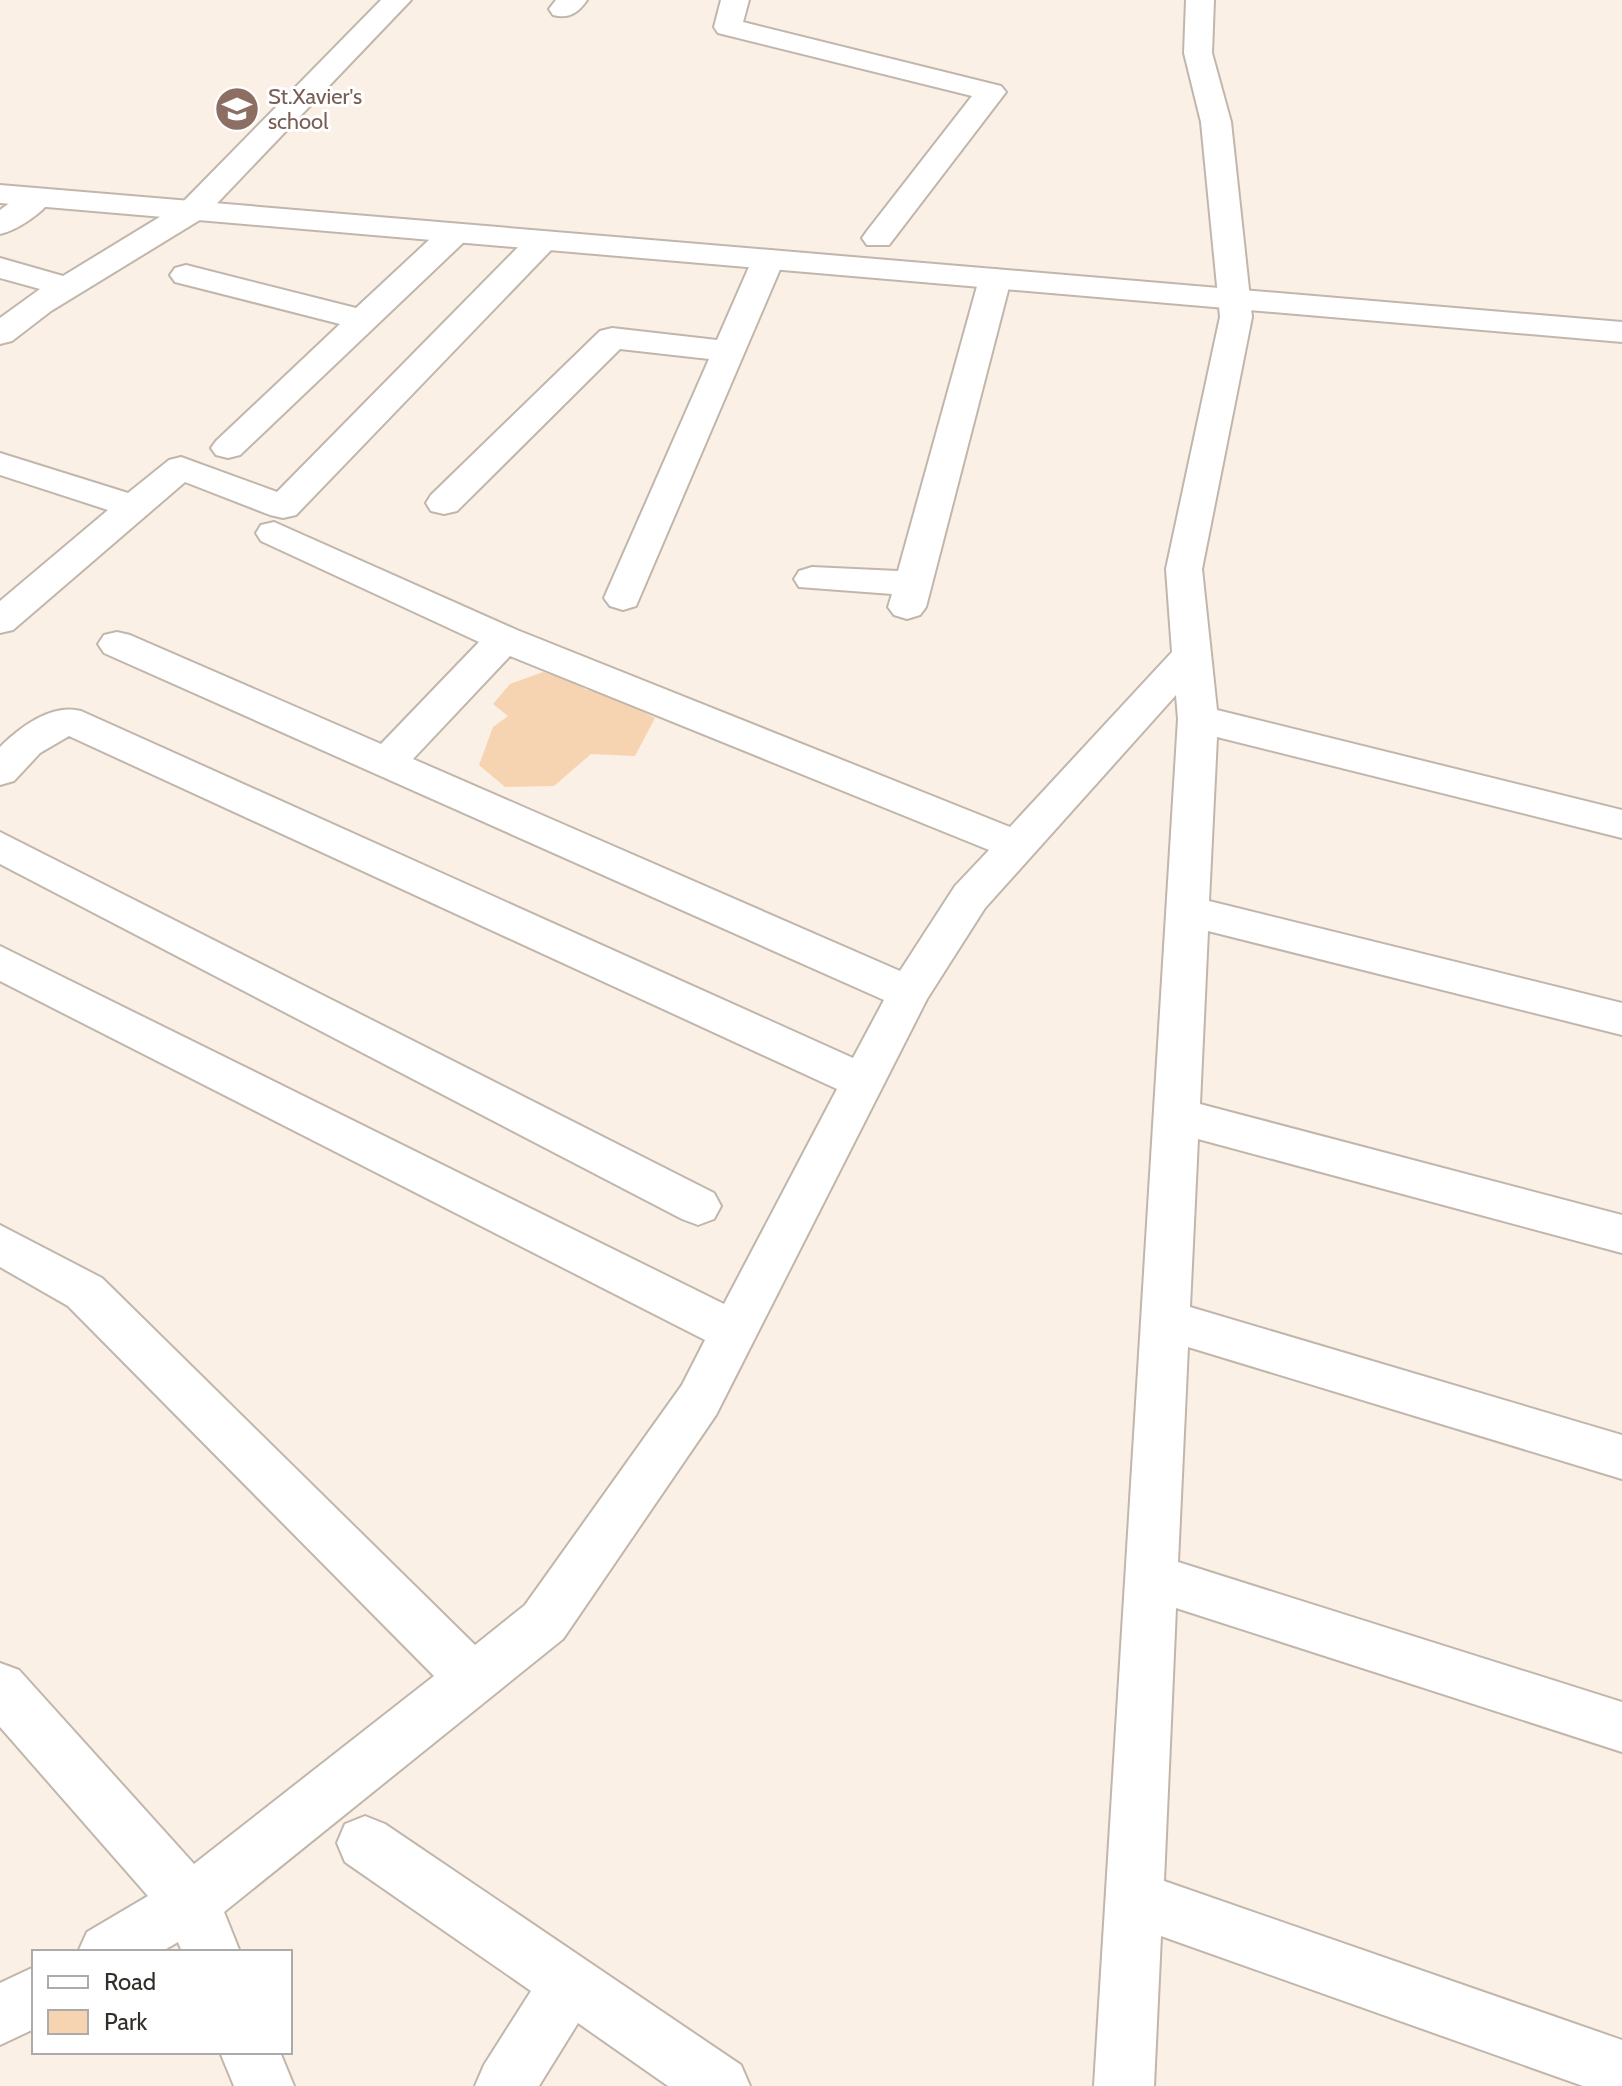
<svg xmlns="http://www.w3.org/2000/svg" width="1622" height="2086" viewBox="0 0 1622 2086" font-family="Cabin,sans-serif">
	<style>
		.green { fill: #f6d4b1 }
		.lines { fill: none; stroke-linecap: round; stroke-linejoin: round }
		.street-casing { stroke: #c1b6ab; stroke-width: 4 }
		.secondary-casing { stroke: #c1b6ab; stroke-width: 4 }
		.street { fill: #fff; fill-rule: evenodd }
		.secondary { fill: #fff; fill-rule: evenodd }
		.labels { text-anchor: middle; stroke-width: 6; stroke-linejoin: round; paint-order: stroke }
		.far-education-label { font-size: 22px; fill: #785e54; stroke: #fff; text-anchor: start }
	</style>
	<rect width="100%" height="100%" fill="#fbf0e5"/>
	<polygon class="green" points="543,672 572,681 586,690 622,693 633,707 655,718 635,756 591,754 554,786 505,787 479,765 493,727 508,716 493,704 510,684"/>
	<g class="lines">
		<g class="street-casing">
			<g id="street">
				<polygon points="381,0 411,0 203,218 51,311 12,341 0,344 0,318 40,289 0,278 0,258 63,276 181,204"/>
				<path d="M556,0H587C578,13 569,19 553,15L549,9Z"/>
				<polygon points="721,0 749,0 743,22 1001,86 1006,92 889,245 867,245 862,238 867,231 972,96 718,33 714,27"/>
				<path d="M1186,0H1214L1212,53L1231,122L1252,317L1202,569L1217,710L1622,810V838L1217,737L1209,901L1622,1003V1035L1208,931L1200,1104L1622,1215V1253L1198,1139L1190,1307L1622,1435V1479L1188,1347L1178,1562L1622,1702V1752L1176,1608L1164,1881L1622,2040V2086H1583L1161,1936L1154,2086H1094L1178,719L1176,695L985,908L927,999L716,1415L563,1639L224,1912L240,1952H182L178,1942L161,1952H78L87,1932L148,1896L0,1727V1663L19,1670L194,1864L434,1676L68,1306L0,1267V1225L102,1278L475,1645L525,1605L682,1385L705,1340L0,981V946L724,1304L837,1089L69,736L40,753L14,781L0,785V747C20,727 52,703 81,711L853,1058L884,1000L104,653L98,644L104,635L117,632L130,635L381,744L479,642L261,541L256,533L261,525L274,522L517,630L1010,827L1172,652L1166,569L1220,317L1201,122L1184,53ZM510,656L989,850L955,886L900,971L413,759Z"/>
				<path d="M37,189L48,191L53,198C42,213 18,230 0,234V210L26,191Z"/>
				<polygon points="455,224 466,226 471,233 466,240 240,455 228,458 216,455 211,448 216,441 340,324 175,282 170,275 175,268 186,265 356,308 444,226"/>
				<polygon points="542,231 553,234 558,241 553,248 296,515 283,518 270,515 185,482 13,630 0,633 0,601 108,510 0,475 0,453 128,493 169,460 181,457 277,492 531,234"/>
				<polygon points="768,250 779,253 784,260 636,606 623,610 610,606 604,598 709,359 620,349 457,511 444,514 431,511 426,503 431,495 600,331 612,328 717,340 752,260 757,253"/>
				<polygon points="995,269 1006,272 1011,279 926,607 920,615 907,619 894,615 888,607 892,594 799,587 794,579 799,571 812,567 898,571 979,279 984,272"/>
				<polygon points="0,832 714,1193 721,1206 714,1219 698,1225 682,1219 0,864"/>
				<polygon points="365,1816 385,1824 741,2065 750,2086 668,2086 578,2023 539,2086 475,2086 484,2065 531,1991 345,1862 337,1843 345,1824"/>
				<polygon points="34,1967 34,2029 0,2045 0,1983"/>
				<polygon points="220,2052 280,2052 294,2086 234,2086"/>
			</g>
		</g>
		<g class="secondary-casing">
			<polygon id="secondary" points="0,185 1622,322 1622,342 0,203"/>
		</g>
		<use href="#street" class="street"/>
		<use href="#secondary" class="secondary"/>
	</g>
	<defs>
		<g id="school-disc" transform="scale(2.3)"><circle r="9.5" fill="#8d6e63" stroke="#fff"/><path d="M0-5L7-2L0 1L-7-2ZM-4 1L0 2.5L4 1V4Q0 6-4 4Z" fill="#fff"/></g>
	</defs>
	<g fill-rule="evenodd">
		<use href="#school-disc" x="237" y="109"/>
	</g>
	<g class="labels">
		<g class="far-education-label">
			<text x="268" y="104">St.Xavier's<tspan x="268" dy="25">school</tspan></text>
		</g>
	</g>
	<rect x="32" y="1950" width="260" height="104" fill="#ffffff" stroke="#adaba9" stroke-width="2"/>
	<rect x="48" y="1976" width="40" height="12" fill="#ffffff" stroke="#adaba9" stroke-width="2"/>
	<text x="104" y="1990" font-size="24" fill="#322e29">Road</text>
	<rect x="48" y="2010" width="40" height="24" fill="#f6d4b1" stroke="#adaba9" stroke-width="2"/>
	<text x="104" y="2030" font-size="24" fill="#322e29">Park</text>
</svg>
